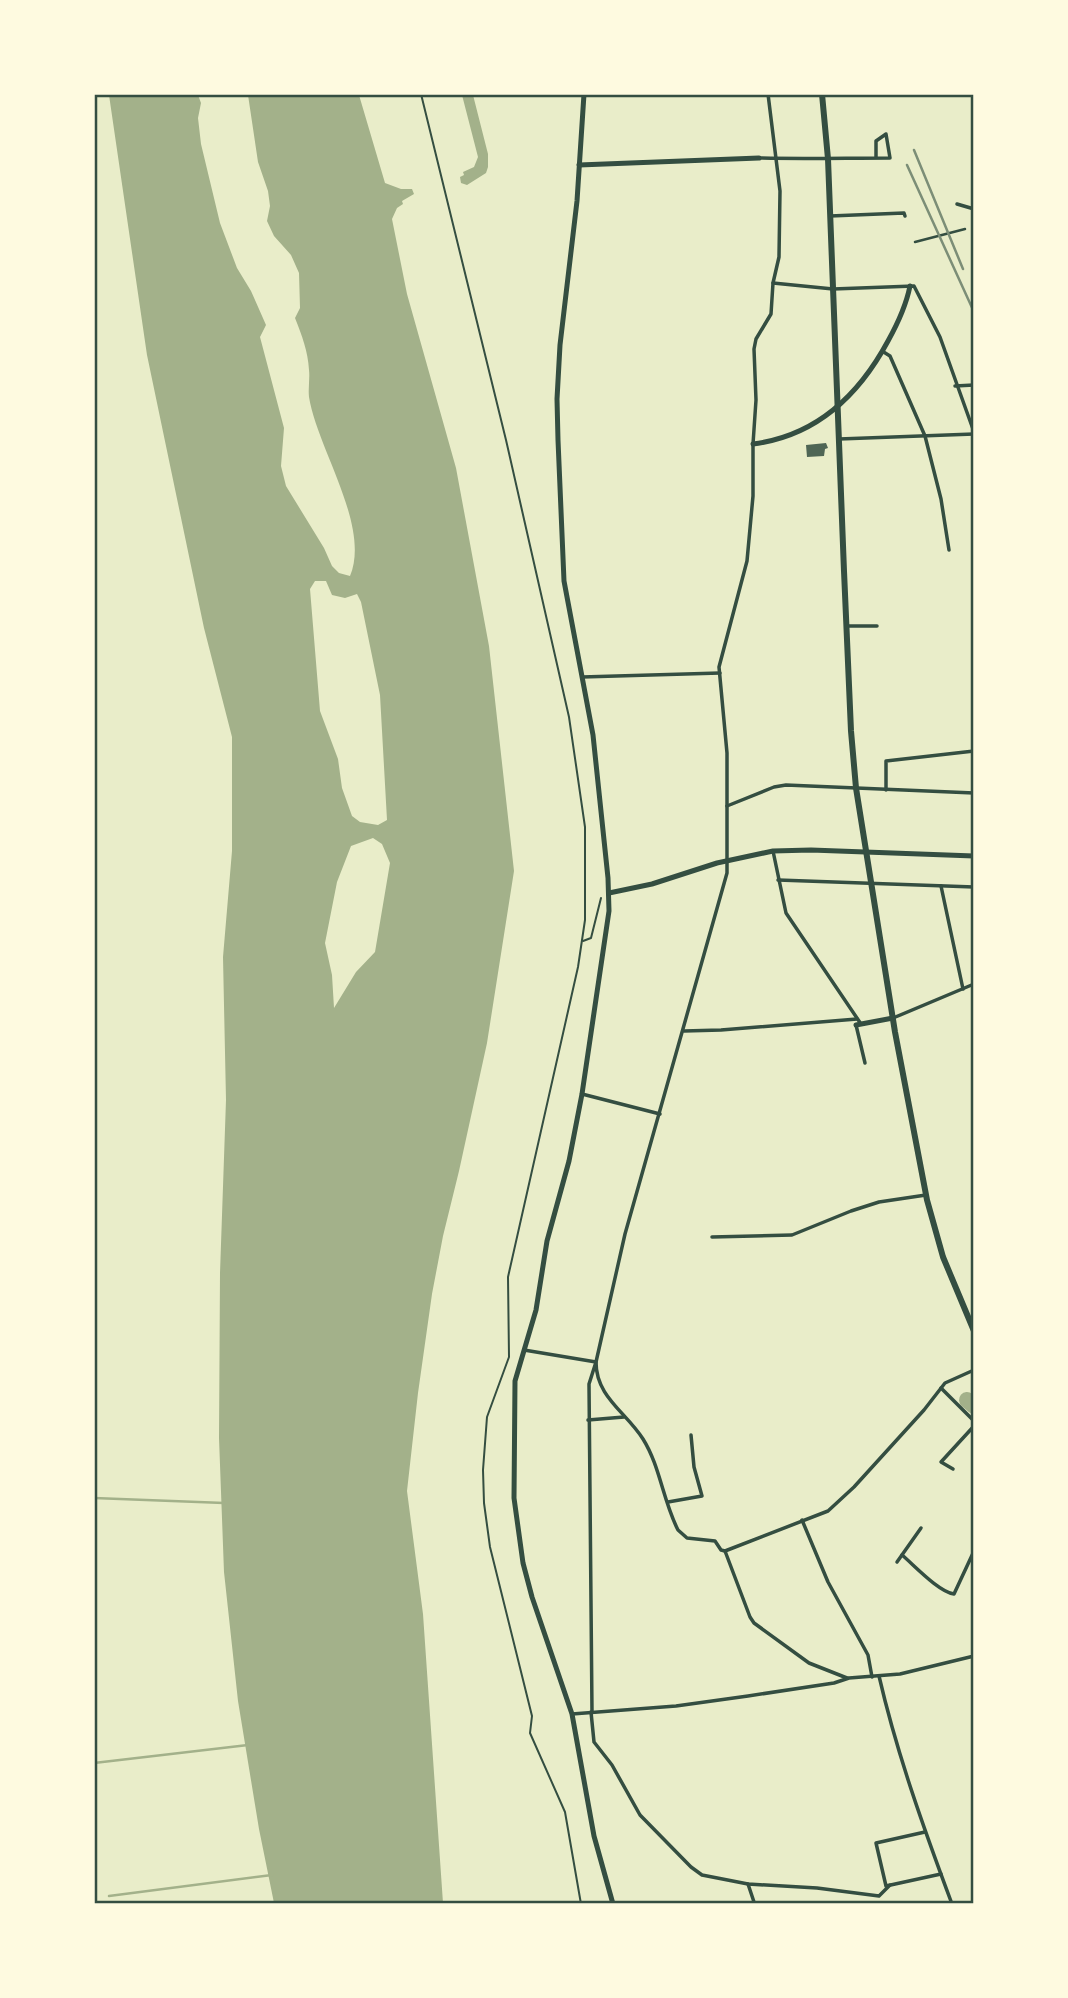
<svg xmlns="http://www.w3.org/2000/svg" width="1068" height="1998" viewBox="0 0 1068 1998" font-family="Signika,sans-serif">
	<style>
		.water { fill: #a3b18a; fill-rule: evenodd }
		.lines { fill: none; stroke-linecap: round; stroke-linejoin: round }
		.stream { stroke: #a3b18a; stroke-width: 2.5 }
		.river { stroke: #a3b18a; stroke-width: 16 }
		.building { fill: #4f6655 }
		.path { stroke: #344e41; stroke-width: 2 }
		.pedestrian { stroke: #344e41; stroke-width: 2.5 }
		.minor { stroke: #344e41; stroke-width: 3.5 }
		.tertiary { stroke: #344e41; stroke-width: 5 }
		.primary { stroke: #344e41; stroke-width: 6 }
		.rail { stroke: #7c8e77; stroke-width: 2.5 }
		.neatline { fill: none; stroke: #344e41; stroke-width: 2.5 }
	</style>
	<rect width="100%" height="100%" fill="#e9edc9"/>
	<g class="water">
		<path d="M109,95H198L201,103L198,118L201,144L220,223L237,268L251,291L266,325L260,337L284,428L281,466L286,486L324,548L332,566L339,573L350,576C371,526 317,448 309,397C308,388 310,379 309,370C308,351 302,336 295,318L300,308L299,273L291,255L274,236L267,221L270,206L268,191L258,162L248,95H359L385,183L401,189H412L414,194L402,201L403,204L397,208L392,219L407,294L456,468L489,646L514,871L487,1043L459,1171L443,1236L432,1294L418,1393L407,1491L423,1614L443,1903H274L259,1829L238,1701L224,1572L219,1438L220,1273L226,1100L223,957L232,851V737L204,628L147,355ZM315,581H326L332,595L345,598L357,594L361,602L380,695L387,820L378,825L360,822L352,816L342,788L338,759L320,711L310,589ZM373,838L382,844L390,863L375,952L356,972L334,1008L332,975L325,943L337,882L351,846Z"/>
		<polygon points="462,95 473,95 488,154 488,167 486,173 467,185 461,183 460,177 464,175 463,172 474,167 478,157"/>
	</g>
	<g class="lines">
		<g class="stream">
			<polyline points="94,1498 224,1503"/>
			<polyline points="94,1763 248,1745"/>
			<polyline points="109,1896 272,1875"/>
		</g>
		<polyline class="river" points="967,1400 974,1406"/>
	</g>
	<polygon class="building" points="826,443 828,448 825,449 824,456 807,457 806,445"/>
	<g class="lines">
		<g class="path">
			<polyline points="421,94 506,440 569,717 585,827 585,920 578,967 508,1277 509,1357 487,1417 483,1470 484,1503 490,1547 532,1716 530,1733 565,1812 581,1904"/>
			<polyline points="583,941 591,938 601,898"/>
		</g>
		<polyline class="pedestrian" points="915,242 965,229"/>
		<g class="minor">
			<path d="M759,158C803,159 846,158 890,158L886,134L876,141V158"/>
			<polyline points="957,204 974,209"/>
			<polyline points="830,216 904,213 905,216"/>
			<polyline points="773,283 833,289 914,286 940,337 974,432"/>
			<polyline points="882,351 890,356 925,436 941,499 949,550"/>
			<polyline points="955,386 974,385"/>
			<polyline points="839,439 974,434"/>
			<polyline points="847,626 877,626"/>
			<polyline points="582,677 720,673"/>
			<polyline points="886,790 886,761 974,751"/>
			<polyline points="727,806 774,787 786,785 974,793"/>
			<polyline points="773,851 786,913 861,1024"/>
			<polyline points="778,880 974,887"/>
			<polyline points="941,886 963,989"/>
			<polyline points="893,1018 974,984"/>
			<polyline points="856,1025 865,1063"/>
			<polyline points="684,1031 721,1030 857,1019"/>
			<polyline points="582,1094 660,1114"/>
			<polyline points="712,1237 792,1235 851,1211 879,1202 926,1195"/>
			<path d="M524,1350L596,1362C596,1397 626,1412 643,1439C660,1466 663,1501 678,1530L687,1538L715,1541L721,1550L725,1551L828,1511L854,1487L924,1410L945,1383L974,1370"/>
			<polyline points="941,1388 974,1421"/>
			<polyline points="588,1420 624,1417"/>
			<polyline points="953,1469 941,1462 974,1426"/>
			<polyline points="668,1502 702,1496 694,1467 691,1435"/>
			<polyline points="802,1520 828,1582 868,1655 872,1677"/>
			<polyline points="725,1551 750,1617 754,1623 809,1663 847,1678"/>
			<path d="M902,1555C915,1566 939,1592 954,1594L974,1551"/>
			<polyline points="897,1562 921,1528"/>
			<path d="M879,1676C897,1754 924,1829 952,1904"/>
			<polyline points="591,1712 594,1742 612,1765 640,1815 691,1867 702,1875 748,1884 817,1888 879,1896 890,1885"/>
			<polyline points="592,1712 589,1384 596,1362 625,1234 727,873 727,753 719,667 747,561 753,496 753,444 756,400 754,349 756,339 771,314 773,283 779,257 780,191 768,94"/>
			<polyline points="572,1714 676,1706 748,1696 834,1683 849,1678 900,1674 974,1656"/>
			<polyline points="925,1832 876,1843 886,1886 941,1874"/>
			<polyline points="748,1884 754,1902"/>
		</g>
		<g class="tertiary">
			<polyline points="584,94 577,201 560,345 557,399 558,440 564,581 593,735 608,878 609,911 582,1094 569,1161 547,1241 536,1310 515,1381 514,1498 523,1563 532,1597 572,1714 594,1836 613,1904"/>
			<polyline points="579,165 759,158"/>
			<path d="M753,444C816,436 859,395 888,341C898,323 906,306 910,286"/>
			<polyline points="609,893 652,884 717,863 773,851 811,850 974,856"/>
			<polyline points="856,1025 893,1018"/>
		</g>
		<polyline class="primary" points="822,94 828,159 844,571 851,731 856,788 895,1032 927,1200 943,1257 974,1331"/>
		<g class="rail">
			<polyline points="914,150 963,269"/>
			<polyline points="907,165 974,312"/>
		</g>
	</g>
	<rect width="1068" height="1998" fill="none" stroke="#fefae0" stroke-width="192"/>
	<rect x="96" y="96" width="876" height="1806" class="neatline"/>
</svg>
